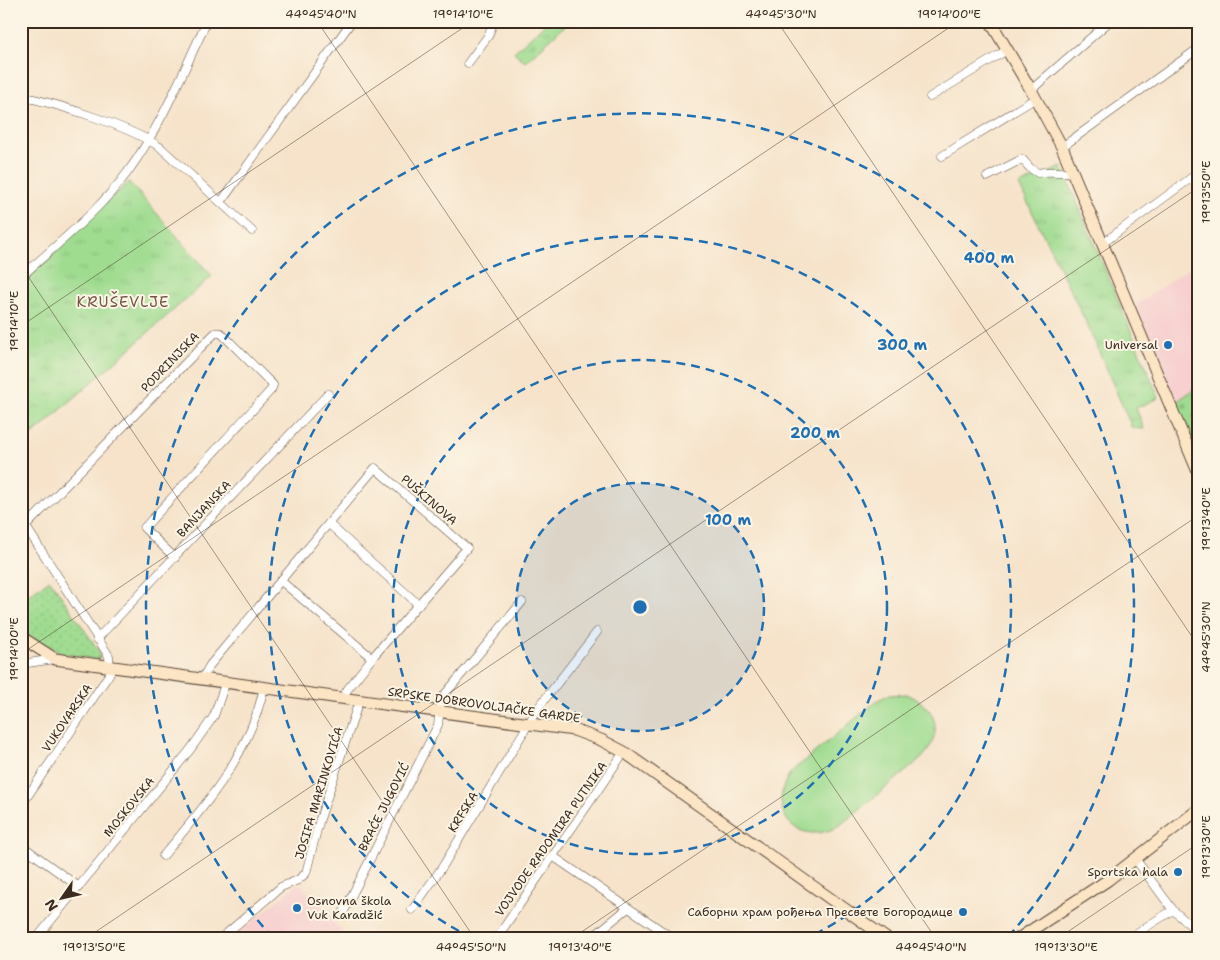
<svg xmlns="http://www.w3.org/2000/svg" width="1220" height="960" viewBox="0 0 1220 960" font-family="'Shantell Sans',sans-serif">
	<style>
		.built { fill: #f7d0cf }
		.grass { fill: url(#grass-tufts); stroke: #6d8357 }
		.cemetery { fill: url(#cemetery-stones); stroke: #6d8357 }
		.park { fill: url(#park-dots); stroke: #6d8357 }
		.pitch { fill: #9fdc90; stroke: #6d8357 }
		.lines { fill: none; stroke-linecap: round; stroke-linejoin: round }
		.street-casing { stroke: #574638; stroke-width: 9 }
		.secondary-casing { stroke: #574638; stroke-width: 13 }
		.street { stroke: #fff; stroke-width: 8 }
		.secondary { stroke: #fce5c4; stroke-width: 11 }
		.ticks { fill: none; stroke: #3b2a1e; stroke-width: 1; stroke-opacity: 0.45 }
		.ring { fill: none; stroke: #1f6fb2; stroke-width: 2.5; stroke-dasharray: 9 6 }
		.poi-dot { fill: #1f6fb2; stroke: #fcf5e5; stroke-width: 2 }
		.labels { text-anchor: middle; stroke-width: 4; stroke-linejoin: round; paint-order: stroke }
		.poi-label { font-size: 12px; fill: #3b2a1e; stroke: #fcf5e5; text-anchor: end }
		.street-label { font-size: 12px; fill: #3b2a1e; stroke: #fcf5e5 }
		.quarter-label { font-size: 15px; letter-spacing: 1px; fill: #755746; stroke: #fcf5e5 }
		.centre { fill: #1f6fb2; stroke: #fcf5e5; stroke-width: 2.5 }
		.ring-label { font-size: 15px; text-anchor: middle; font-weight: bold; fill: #1f6fb2; stroke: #fcf5e5; stroke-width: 4; stroke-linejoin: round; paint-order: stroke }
		.neatline { fill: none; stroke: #3b2a1e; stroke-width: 2 }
		.ticks-label { font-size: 12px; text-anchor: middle; fill: #3b2a1e }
	</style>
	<defs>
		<pattern id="grass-tufts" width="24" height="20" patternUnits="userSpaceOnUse" patternTransform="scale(1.25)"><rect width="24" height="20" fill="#9fdc90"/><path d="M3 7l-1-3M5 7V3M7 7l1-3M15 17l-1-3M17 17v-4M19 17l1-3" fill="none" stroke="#8abd7c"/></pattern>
		<pattern id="cemetery-stones" width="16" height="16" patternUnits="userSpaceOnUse" patternTransform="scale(1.25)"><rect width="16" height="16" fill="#9fdc90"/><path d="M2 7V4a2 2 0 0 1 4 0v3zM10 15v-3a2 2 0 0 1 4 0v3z" fill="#8abd7c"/></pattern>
		<pattern id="park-dots" width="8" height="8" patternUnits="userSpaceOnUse" patternTransform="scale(1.25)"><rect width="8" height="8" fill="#9fdc90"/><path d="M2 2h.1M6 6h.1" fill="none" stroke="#8abd7c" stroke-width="1.8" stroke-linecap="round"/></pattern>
	</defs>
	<rect width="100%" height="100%" fill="#fcf5e5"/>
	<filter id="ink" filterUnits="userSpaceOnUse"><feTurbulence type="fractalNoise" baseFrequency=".02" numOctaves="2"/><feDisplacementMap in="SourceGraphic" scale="10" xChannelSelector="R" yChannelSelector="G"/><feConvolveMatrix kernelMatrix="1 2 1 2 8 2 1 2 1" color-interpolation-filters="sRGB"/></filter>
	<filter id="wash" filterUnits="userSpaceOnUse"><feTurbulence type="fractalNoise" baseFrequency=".0096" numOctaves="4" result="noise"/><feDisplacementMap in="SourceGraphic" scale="20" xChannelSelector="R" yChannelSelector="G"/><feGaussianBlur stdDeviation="1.12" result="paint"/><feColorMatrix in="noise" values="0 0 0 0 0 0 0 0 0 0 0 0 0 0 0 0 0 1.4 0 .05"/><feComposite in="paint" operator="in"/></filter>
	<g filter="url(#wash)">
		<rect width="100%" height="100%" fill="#f6e3ca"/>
		<g class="built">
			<polygon points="1199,261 1199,386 1176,402 1136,305"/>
			<polygon points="296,885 301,885 334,919 332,922 341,929 340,932 346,939 232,939"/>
		</g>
		<g class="grass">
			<polygon points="548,21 570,21 525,62 514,52"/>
			<polygon points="1062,167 1159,398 1136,408 1144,429 1132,428 1087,324 1019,185"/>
			<polygon points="129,182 212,276 21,445 21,278"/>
		</g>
		<polygon class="cemetery" points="1199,386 1199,457 1176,402"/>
		<polygon class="park" points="50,580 99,651 99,660 64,654 21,632 21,600"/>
		<path class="pitch" d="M907,694C938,708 944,733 922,758L839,826C797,849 764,811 791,772L878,700L888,695Z"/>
	</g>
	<g filter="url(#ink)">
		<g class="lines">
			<g class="street-casing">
				<g id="street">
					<polyline points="468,63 488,36 494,21"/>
					<polyline points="1031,90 1110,21"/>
					<path d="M21,96C61,105 126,125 160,147L252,231"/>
					<polyline points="930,97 1007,50"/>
					<polyline points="1062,147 1199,48"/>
					<polyline points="942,156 1036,98"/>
					<path d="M987,177L1022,159L1030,168L1038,173C1050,170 1060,173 1072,172"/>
					<polyline points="221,202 352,21"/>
					<polyline points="1103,243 1199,172"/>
					<path d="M21,277C57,244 98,212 127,173C161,127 183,72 207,21"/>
					<polyline points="21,519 109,656 110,673 21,806"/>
					<polyline points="329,524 419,605"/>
					<polyline points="26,526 215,333 221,333 273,385 271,390 144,528 175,558"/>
					<polyline points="281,581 372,658"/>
					<polyline points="97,639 328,394"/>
					<polyline points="21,664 55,659"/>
					<polyline points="202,679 210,665 375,468 467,548 372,658 347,690 343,698"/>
					<polyline points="21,845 79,887"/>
					<path d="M163,856C206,805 250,754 264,687"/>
					<polyline points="554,857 674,939"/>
					<polyline points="1136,860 1173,910 1199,933"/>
					<polyline points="412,910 443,866 538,708 597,632"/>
					<polyline points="344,911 438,725 441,699 522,602"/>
					<polyline points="36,939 190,750 214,716 226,681"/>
					<polyline points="220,939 281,887 298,880 306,873 319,822 359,701"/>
					<polyline points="496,939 624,752"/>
					<polyline points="590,939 628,908"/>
					<polyline points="1127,939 1173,910"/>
				</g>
			</g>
			<g class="secondary-casing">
				<g id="secondary">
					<polyline points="990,21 1031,90 1062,147 1199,474"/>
					<polyline points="21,637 55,659 574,730 601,740 624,752 887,939"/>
					<polyline points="1018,939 1108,880 1199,809"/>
				</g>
			</g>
			<use href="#street" class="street"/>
			<use href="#secondary" class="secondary"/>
		</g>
	</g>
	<path class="ticks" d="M317,21L936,939M777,21L1199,647M21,266L475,939M21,326L473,21M21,654L959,21M85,939L1199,187M571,939L1199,515M1057,939L1199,843"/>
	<circle cx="640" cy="607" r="124" fill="#1f6fb2" fill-opacity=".12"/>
	<g class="ring">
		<circle cx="640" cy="607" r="124"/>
		<circle cx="640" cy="607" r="247"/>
		<path d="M472 938A371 371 0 1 1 808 938"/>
		<path d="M273 938A494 494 0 1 1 1007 938"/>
	</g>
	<g class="poi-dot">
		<circle cx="1168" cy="345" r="5"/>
		<circle cx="1178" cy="872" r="5"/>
		<circle cx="297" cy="908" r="5"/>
		<circle cx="963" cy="912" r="5"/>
	</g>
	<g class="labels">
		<g class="poi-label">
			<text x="1158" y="349">Universal</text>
			<text x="1168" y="876">Sportska hala</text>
			<text x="307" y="905" text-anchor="start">Osnovna škola<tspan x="307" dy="14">Vuk Karadžić</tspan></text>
			<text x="953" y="916">Саборни храм рођења Пресвете Богородице</text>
		</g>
		<g class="street-label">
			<text transform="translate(170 362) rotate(-46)" y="4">PODRINJSKA</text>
			<text transform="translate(429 500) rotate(41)" y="4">PUŠKINOVA</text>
			<text transform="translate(204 509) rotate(-47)" y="4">BANJANSKA</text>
			<text transform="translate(484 705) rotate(8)" y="4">SRPSKE DOBROVOLJAČKE GARDE</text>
			<text transform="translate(67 718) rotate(-56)" y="4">VUKOVARSKA</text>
			<text transform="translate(319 793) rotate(-73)" y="4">JOSIFA MARINKOVIĆA</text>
			<text transform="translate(129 807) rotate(-51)" y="4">MOSKOVSKA</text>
			<text transform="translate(384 807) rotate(-63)" y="4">BRAĆE JUGOVIĆ</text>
			<text transform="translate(463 812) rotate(-58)" y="4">KRFSKA</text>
			<text transform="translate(551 839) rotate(-55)" y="4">VOJVODE RADOMIRA PUTNIKA</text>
		</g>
		<g class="quarter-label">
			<text x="123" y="307">KRUŠEVLJE</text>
		</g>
	</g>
	<circle cx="640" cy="607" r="8" class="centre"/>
	<g class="ring-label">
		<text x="989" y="263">400 m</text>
		<text x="902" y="350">300 m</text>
		<text x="815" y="438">200 m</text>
		<text x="728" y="525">100 m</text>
	</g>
	<rect width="1220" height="960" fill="none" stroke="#fcf5e5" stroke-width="55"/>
	<g transform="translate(62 898) rotate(236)" stroke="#fcf5e5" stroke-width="4" paint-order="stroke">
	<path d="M0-4L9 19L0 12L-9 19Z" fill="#3b2a1e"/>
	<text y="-8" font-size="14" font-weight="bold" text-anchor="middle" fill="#3b2a1e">N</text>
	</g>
	<rect x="28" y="28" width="1164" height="904" class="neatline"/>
	<g class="ticks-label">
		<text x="321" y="18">44°45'40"N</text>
		<text x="463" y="18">19°14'10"E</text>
		<text x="781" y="18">44°45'30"N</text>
		<text x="949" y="18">19°14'00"E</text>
		<text transform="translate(1206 192) rotate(-90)" y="4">19°13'50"E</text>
		<text transform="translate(14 321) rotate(-90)" y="4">19°14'10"E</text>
		<text transform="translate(1206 519) rotate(-90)" y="4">19°13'40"E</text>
		<text transform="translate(1206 637) rotate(-90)" y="4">44°45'30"N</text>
		<text transform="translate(14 649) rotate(-90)" y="4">19°14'00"E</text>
		<text transform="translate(1206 847) rotate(-90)" y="4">19°13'30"E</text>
		<text x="94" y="951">19°13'50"E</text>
		<text x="471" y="951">44°45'50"N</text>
		<text x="580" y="951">19°13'40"E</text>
		<text x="931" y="951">44°45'40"N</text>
		<text x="1066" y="951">19°13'30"E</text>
	</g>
</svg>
